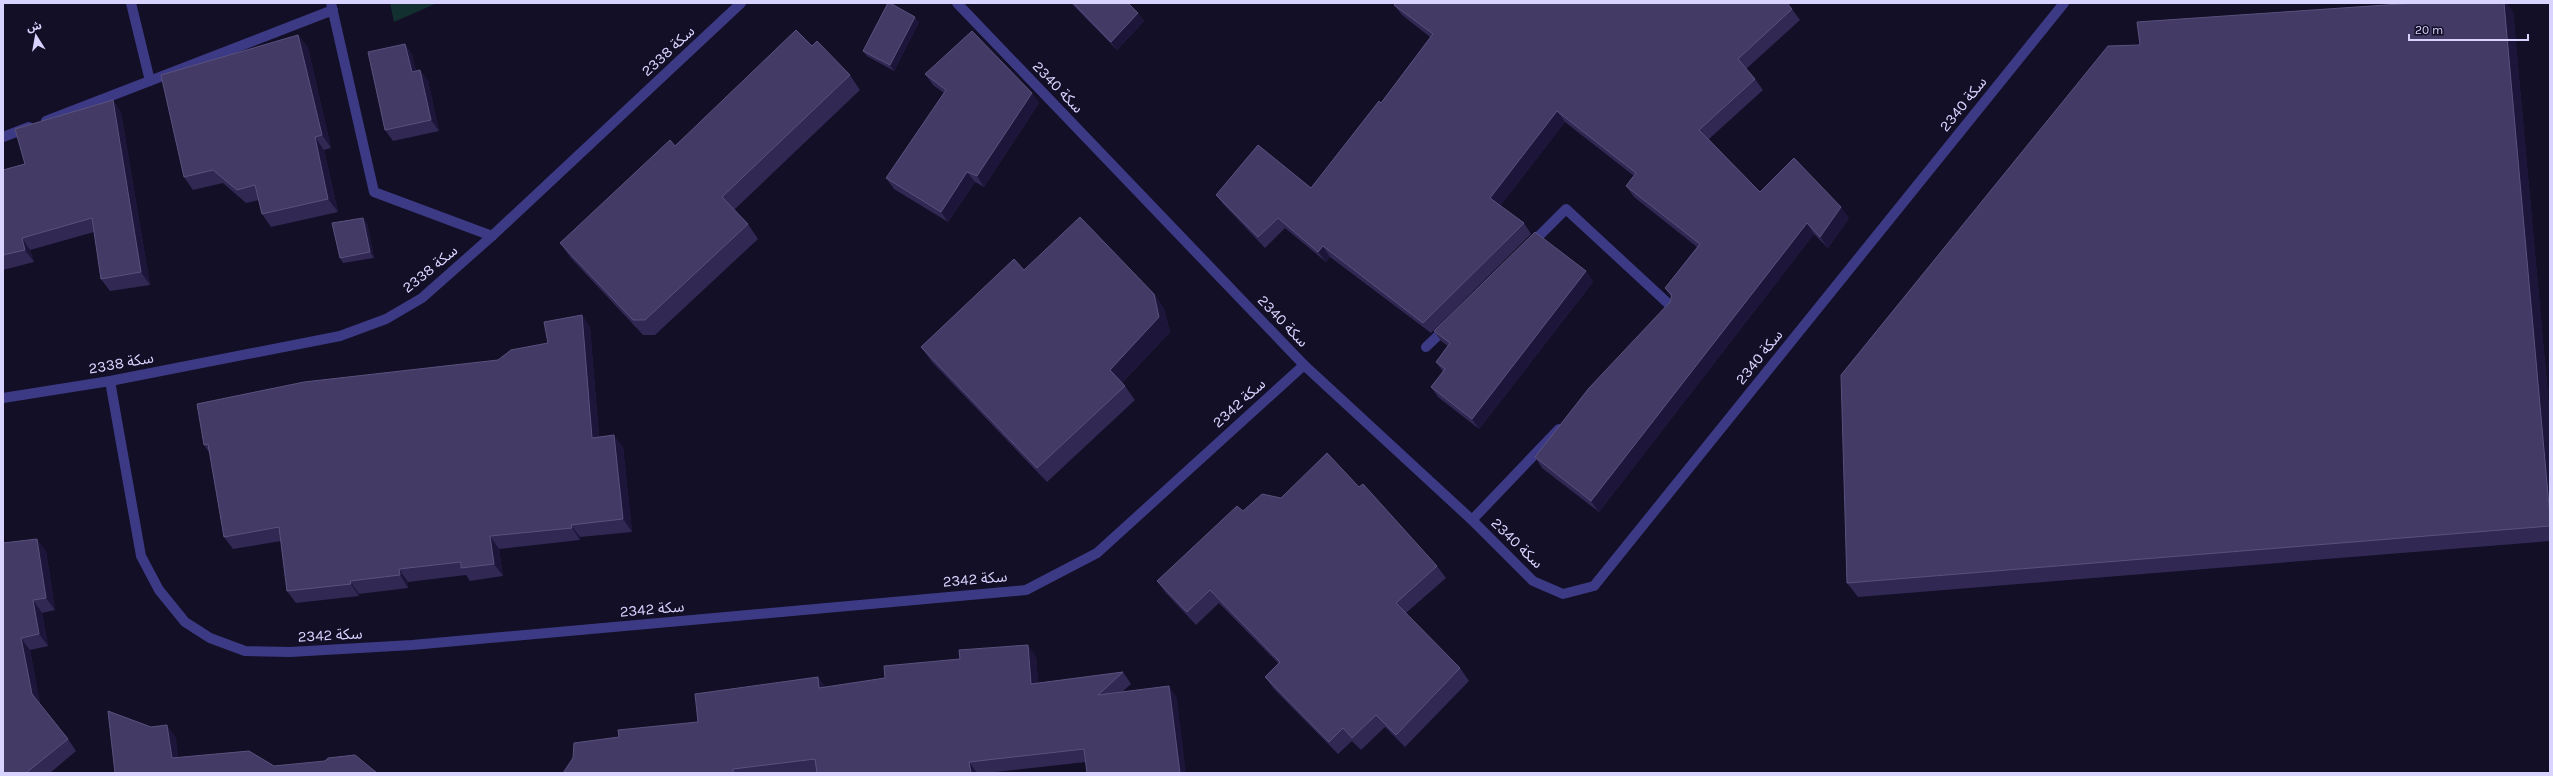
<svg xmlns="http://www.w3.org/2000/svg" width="2553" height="776" viewBox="0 0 2553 776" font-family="Karla,'Noto Sans Arabic',sans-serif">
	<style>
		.pitch { fill: #12302f }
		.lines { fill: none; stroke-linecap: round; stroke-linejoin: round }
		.service { stroke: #3d3a85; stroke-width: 10 }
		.minor { stroke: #3d3a85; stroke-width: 10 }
		.wall { fill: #312854 }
		.shaded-wall { fill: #1d163a }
		.building { fill: #433a66; stroke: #5a527e }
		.labels { text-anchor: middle; stroke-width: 3; stroke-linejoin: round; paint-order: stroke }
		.street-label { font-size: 15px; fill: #d9d4ff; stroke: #130f26 }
	</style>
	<rect width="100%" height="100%" fill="#130f26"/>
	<polygon class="pitch" points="390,3 437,3 394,22"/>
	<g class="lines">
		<polyline class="service" points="331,3 374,192 492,236"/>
		<g class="minor">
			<polyline points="131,3 150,81"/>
			<polyline points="957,3 1304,365 1472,520 1533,581 1563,594 1594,586 2064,3"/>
			<polyline points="46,121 333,10"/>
			<polyline points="3,137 29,127"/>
			<polyline points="1531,244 1566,209 1673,308 1669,312"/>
			<polyline points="1426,347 1447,327"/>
			<polyline points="110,381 141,556 159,590 185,622 210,638 245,651 290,652 412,645 1026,590 1097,553 1304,365"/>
			<polyline points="3,398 110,381 340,336 386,319 422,298 492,236 741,3"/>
			<polyline points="1472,520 1559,429"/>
		</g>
	</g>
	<g class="wall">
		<polygon points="1071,3 1128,3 1144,21 1117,50"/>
		<polygon points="1394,5 1792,9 1800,20 1746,69 1755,79 1763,90 1709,139 1760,192 1849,218 1828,248 1814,234 1599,512 1542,468 1535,457 1670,302 1671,297 1665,288 1697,247 1634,197 1626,186 1634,176 1565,122 1500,206 1524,223 1531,234 1431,333 1330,257 1326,262 1285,228 1265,248 1224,205 1216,195 1311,188 1381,103 1430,37 1402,15"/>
		<polygon points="2513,11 2550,418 2550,541 1858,597 1847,583 2140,45"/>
		<polygon points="919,22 894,71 867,56 863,51"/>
		<polygon points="298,35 308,48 331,148 324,150 338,212 271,227 262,214 259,200 246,203 223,183 193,190 184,177"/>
		<polygon points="405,44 412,55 416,71 420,70 428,81 439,131 393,141 385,130"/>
		<polygon points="812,46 850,75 860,90 734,210 748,224 758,239 655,335 643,335 571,258 560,243"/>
		<polygon points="925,74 1032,93 1039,103 984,187 975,182 948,222 894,189 886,178 944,93 933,85"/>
		<polygon points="113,100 121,113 150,285 110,291 101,279 94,232 30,250 34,262 3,270 3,170 25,164"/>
		<polygon points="367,223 374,258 343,263 340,258"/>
		<polygon points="1024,270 1154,294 1164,309 1170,332 1122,383 1125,386 1135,400 1047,482 932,362 921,347"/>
		<polygon points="1586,271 1593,282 1479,429 1438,397 1431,387 1443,372 1436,362 1448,346 1441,341 1434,331"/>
		<polygon points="582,315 590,328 599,437 623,447 632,532 580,537 580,540 499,549 503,576 470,581 466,575 408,582 408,588 359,594 359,596 296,603 287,591 281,541 233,549 224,537 210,454 204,445 498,360 548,343"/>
		<polygon points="1359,487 1437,566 1446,578 1406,613 1460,668 1469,681 1405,747 1385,727 1361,750 1352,741 1338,754 1274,689 1265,677 1279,664 1219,603 1196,625 1166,593 1157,581 1243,511 1281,498"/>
		<polygon points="3,543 46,551 55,610 42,613 48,646 30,650 40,705 68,739 76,751 50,773 3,773"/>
		<polygon points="1036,656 1038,683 1123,672 1131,684 1122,692 1177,698 1086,762 987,773 817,773 817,772 804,773 563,773 619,737 698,722 818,677 825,687"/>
	</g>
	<g class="shaded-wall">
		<polygon points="2504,3 2507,3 2513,11 2550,418 2550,517"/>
		<polygon points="1138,13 1144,21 1117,50 1111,42"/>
		<polygon points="915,17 919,22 894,71 890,65"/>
		<polygon points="298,35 308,48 331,148 322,135"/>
		<polygon points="405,44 412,55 419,82 412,72"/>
		<polygon points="420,70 428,81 439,131 431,120"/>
		<polygon points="1032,93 1039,103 984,187 977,176"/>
		<polygon points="113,100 121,113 150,285 141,272"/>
		<polygon points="1557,111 1565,122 1498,209 1490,198"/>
		<polygon points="315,137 324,150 338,212 328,199"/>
		<polygon points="967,172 975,182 948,222 941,212"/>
		<polygon points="1841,207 1849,218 1828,248 1820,237"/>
		<polygon points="363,218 367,223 374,258 370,252"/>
		<polygon points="1807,223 1814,234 1599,512 1591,501"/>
		<polygon points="22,238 30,250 34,262 25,250"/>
		<polygon points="1323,246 1330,257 1326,262 1318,252"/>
		<polygon points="1586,271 1593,282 1479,429 1472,419"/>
		<polygon points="1154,294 1164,309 1170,332 1120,385 1110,370"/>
		<polygon points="582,315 590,328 600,450 592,438"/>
		<polygon points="614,435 623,447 632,532 623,519"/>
		<polygon points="571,525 580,537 580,540 572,528"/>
		<polygon points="490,536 499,549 503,576 494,564"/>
		<polygon points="37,539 46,551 55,610 46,598"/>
		<polygon points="399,569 408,582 408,588 400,575"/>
		<polygon points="350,581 359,594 359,596 351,584"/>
		<polygon points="33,600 42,613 48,646 39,634"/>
		<polygon points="21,638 30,650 41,707 32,694"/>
		<polygon points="1028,645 1036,656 1039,696 1031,684"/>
		<polygon points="818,677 826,689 819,688"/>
		<polygon points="1169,686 1177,698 1186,773 1180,773"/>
		<polygon points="167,725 176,737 180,771 172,758"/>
		<polygon points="969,762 977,773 971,773"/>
	</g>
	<g class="building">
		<polygon points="888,3 890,3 915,17 890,65 863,51"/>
		<polygon points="1073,3 1128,3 1138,13 1111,42"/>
		<polygon points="1396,3 1787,3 1792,9 1738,59 1755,79 1699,130 1760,192 1794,158 1841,207 1820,237 1807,223 1591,501 1535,457 1589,388 1670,302 1672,295 1665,288 1700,244 1626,186 1636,173 1557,111 1490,198 1524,223 1423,323 1323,246 1318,252 1278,218 1258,237 1216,195 1258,145 1311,188 1379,101 1381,103 1433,34 1394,5"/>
		<polygon points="2415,3 2504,3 2550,517 2550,526 1847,583 1841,375 2108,46 2140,45 2137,22"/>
		<polygon points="796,30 812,46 817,41 850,75 722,197 748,224 645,320 633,320 560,243 670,140 675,146"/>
		<polygon points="972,31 1032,93 977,176 967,172 941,212 886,178 946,90 925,74"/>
		<polygon points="298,35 322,135 315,137 328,199 262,214 255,185 237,190 213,170 184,177 161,75"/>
		<polygon points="405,44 412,72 420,70 431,120 385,130 368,52"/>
		<polygon points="113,100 141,272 101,279 92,218 22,238 25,250 3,255 3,170 25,164 15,129"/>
		<polygon points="1080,217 1154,294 1159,317 1110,370 1125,386 1037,468 921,347 1014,259 1024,270"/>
		<polygon points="363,218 370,252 340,258 332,223"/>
		<polygon points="1535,232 1586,271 1472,419 1431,387 1445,369 1436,362 1450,343 1434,331"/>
		<polygon points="582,315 592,438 614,435 623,519 571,525 572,528 490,536 494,564 461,568 461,562 399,569 400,575 350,581 351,584 287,591 279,527 224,537 208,444 204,445 197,404 304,382 498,360 511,350 548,343 544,322"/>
		<polygon points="1327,453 1359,487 1363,484 1437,566 1396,603 1460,668 1396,735 1376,715 1352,738 1343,728 1329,742 1265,677 1280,662 1210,590 1187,612 1157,581 1237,506 1243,511 1262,494 1281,498"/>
		<polygon points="37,539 46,598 33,600 39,634 21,638 32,694 68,739 26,773 3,773 3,543"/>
		<polygon points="1028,645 1031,684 1123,672 1098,695 1169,686 1180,773 1087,773 1084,749 969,762 971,773 817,773 815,759 733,769 733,773 563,773 573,758 574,743 619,737 618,730 698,722 695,694 818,677 819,688 885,678 884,666 960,659 959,650"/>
		<polygon points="108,711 151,727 167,725 172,758 249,751 274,766 325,761 328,758 355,755 377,773 115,773"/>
	</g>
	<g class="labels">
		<g class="street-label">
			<text transform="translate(668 51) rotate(-43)" y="5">سكة 2338</text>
			<text transform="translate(1058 87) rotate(46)" y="5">سكة 2340</text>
			<text transform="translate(1963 104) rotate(-51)" y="5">سكة 2340</text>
			<text transform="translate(430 269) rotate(-39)" y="5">سكة 2338</text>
			<text transform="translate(1283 321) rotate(46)" y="5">سكة 2340</text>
			<text transform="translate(1759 357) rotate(-51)" y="5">سكة 2340</text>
			<text transform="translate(121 363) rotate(-10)" y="5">سكة 2338</text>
			<text transform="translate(1239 403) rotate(-42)" y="5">سكة 2342</text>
			<text transform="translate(1517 543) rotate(44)" y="5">سكة 2340</text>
			<text transform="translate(975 579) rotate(-5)" y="5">سكة 2342</text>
			<text transform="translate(652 609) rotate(-5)" y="5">سكة 2342</text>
			<text transform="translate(330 635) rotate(-3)" y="5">سكة 2342</text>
		</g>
	</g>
	<rect width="2553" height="776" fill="none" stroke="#d9d4ff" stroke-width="8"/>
	<g transform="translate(36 36) rotate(349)" stroke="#130f26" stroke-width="3" paint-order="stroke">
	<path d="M0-3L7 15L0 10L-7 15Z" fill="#d9d4ff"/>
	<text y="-6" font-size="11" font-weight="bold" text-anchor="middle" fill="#d9d4ff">ش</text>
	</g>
	<path d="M2409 34v6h119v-6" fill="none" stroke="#d9d4ff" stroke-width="2"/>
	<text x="2415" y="34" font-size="12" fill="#d9d4ff" stroke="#130f26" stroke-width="3" paint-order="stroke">20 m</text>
</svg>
